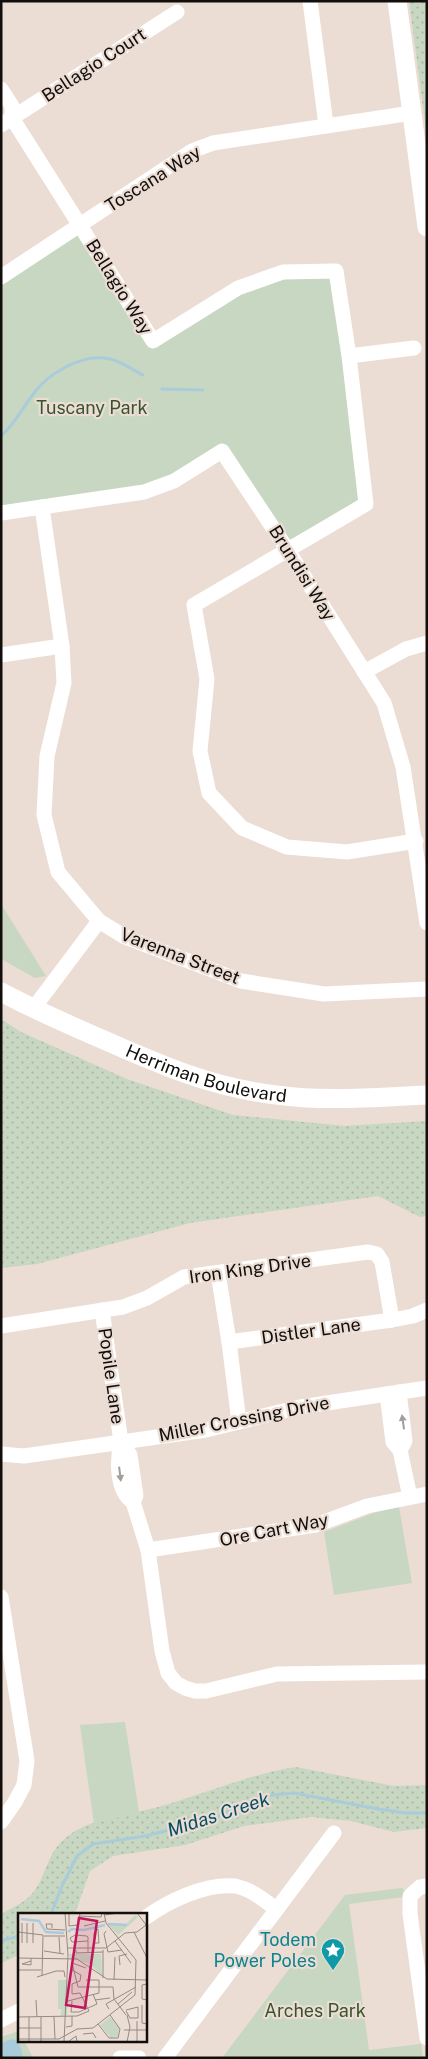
<svg xmlns="http://www.w3.org/2000/svg" width="428" height="2059" viewBox="0 0 428 2059" font-family="'Public Sans',sans-serif">
	<style>
		.grass { fill: url(#grass-dots) }
		.park { fill: #c7d7c1 }
		.water { fill: #aaccda }
		.lines { fill: none; stroke-linecap: round; stroke-linejoin: round }
		.stream { stroke: #aaccda; stroke-width: 3 }
		.minor { stroke: #fff; stroke-width: 15 }
		.major { stroke: #fff; stroke-width: 19 }
		.oneway { fill: #a09f9d }
		.labels { text-anchor: middle; stroke-width: 4.5; stroke-linejoin: round; paint-order: stroke }
		.street-label { font-size: 18px; fill: #120e0b; stroke: #ebddd4 }
		.park-label { font-size: 18px; fill: #39542c; stroke: #ebddd4 }
		.culture-label { font-size: 18px; fill: #0d838f; stroke: #ebddd4; text-anchor: end }
		.water-label { font-size: 19px; font-style: italic; fill: #064d62; stroke: #ebddd4 }
		.inset-river { fill: none; stroke: #aaccda; stroke-width: 2.5 }
		.inset-road { fill: none; stroke: #948a84; stroke-width: 1 }
		.view { fill: #c2185b; fill-opacity: 0.15; stroke: #c2185b; stroke-width: 2.5 }
		.inset-edge { fill: none; stroke: #120e0b; stroke-width: 2.5 }
	</style>
	<defs>
		<pattern id="grass-dots" width="8" height="8" patternUnits="userSpaceOnUse" patternTransform="scale(1.25)"><rect width="8" height="8" fill="#c7d7c1"/><path d="M2 2h.1M6 6h.1" fill="none" stroke="#aab7a4" stroke-width="1.8" stroke-linecap="round"/></pattern>
	</defs>
	<rect width="100%" height="100%" fill="#ebddd4"/>
	<g class="grass">
		<polygon points="409,1 427,1 427,138"/>
		<polygon points="1,1019 21,1032 127,1079 233,1115 345,1126 427,1121 427,1216 420,1217 378,1196 190,1223 37,1264 1,1268"/>
		<path d="M296,1767L394,1786L427,1785V1828L394,1832L351,1821L311,1817L244,1826L185,1845L113,1856L90,1871L75,1914H19V1955L1,1963V1914C13,1907 27,1902 35,1890C48,1871 47,1852 68,1836C91,1818 133,1814 162,1806C207,1793 250,1774 296,1767Z"/>
	</g>
	<g class="park">
		<polygon points="80,225 153,341 283,272 336,271 366,504 287,549 222,452 174,481 1,513 1,277"/>
		<polygon points="1,904 46,976 35,978 1,959"/>
		<polygon points="399,1507 412,1583 334,1595 324,1532 374,1513"/>
		<polygon points="125,1722 139,1812 94,1824 80,1725"/>
		<polygon points="402,1888 406,1892 404,1897 349,1904 369,2050 421,2044 423,2058 222,2058 345,1895"/>
		<polygon points="19,2031 19,2040 24,2040 33,2058 1,2058 1,2037"/>
	</g>
	<path class="water" d="M12,2039C19,2040 23,2052 22,2057L1,2058V2043Z"/>
	<g class="lines">
		<g class="stream">
			<polyline points="162,389 203,390"/>
			<path d="M1,436C15,424 23,407 34,393C48,374 80,355 104,358C118,359 131,369 143,375"/>
			<polyline points="51,1914 62,1886 77,1856 93,1844 145,1836 206,1821 264,1796 294,1793 378,1809 406,1813 427,1813"/>
			<polyline points="1,1941 19,1936"/>
		</g>
		<g class="minor">
			<polyline points="310,1 326,125"/>
			<polyline points="1,89 12,106 12,118 153,341 238,288 283,272 336,271 349,356 366,504 194,605 207,679 200,751 209,793 242,828 287,847 347,852 416,841"/>
			<polyline points="1,125 177,12"/>
			<polyline points="1,277 192,151 213,143 412,113"/>
			<polyline points="349,356 414,348"/>
			<polyline points="42,507 62,646 64,683 47,756 44,815 58,872 99,921 125,937 241,981 324,994 427,989"/>
			<polyline points="1,513 144,492 174,481 222,451 287,549 384,703 403,767 427,923"/>
			<polyline points="1,655 62,646"/>
			<polyline points="364,672 406,649 427,643"/>
			<polyline points="33,1009 99,921"/>
			<polyline points="218,1273 229,1342 239,1422"/>
			<path d="M102,1310L121,1442C117,1460 116,1491 133,1502L148,1550L162,1651L168,1673L176,1683L185,1688L195,1691H206L277,1674L427,1672"/>
			<polyline points="1,1326 123,1307 147,1298 184,1277 368,1252 377,1254 382,1262 392,1320"/>
			<polyline points="229,1342 392,1320 413,1316 427,1310"/>
			<polyline points="399,1392 405,1441 400,1450"/>
			<polyline points="387,1394 393,1442 400,1450 410,1497"/>
			<polyline points="121,1442 130,1455 136,1496 133,1502"/>
			<polyline points="1,1454 24,1456 206,1430 300,1407 427,1388"/>
			<polyline points="148,1550 316,1525 367,1506 427,1494"/>
			<polyline points="1,1597 27,1761 24,1785 15,1802 1,1822"/>
			<polyline points="427,1886 420,1887 410,1896 410,1914 427,2038"/>
			<path d="M145,1918C168,1901 206,1883 235,1886C251,1889 264,1900 276,1909"/>
			<polyline points="1,2020 19,2011"/>
			<polyline points="120,2058 139,2058"/>
			<polyline points="165,2058 334,1833"/>
		</g>
		<g class="major">
			<polyline points="397,1 427,227"/>
			<path id="s1" d="M1,992C35,1010 69,1025 104,1040C163,1066 211,1087 276,1095C326,1102 377,1097 427,1095"/>
		</g>
	</g>
	<defs><path id="oneway-solid" d="M-6-.8H1V-3.2L6.5 0L1 3.2V.8H-6Z" transform="scale(1.25)"/></defs>
	<g class="oneway">
		<use href="#oneway-solid" transform="translate(403 1422) rotate(-98)"/>
		<use href="#oneway-solid" transform="translate(120 1474) rotate(83)"/>
	</g>
	<defs>
		<g id="sight-pin" transform="scale(1.25)"><path d="M0 17L-7.5 6A9.5 9.5 0 1 1 7.5 6Z" fill="#0f9aa8" stroke="#ebddd4"/><path d="M0-6L1.8-2.2L6-1.7L2.9 1.2L3.7 5.4L0 3.3L-3.7 5.4L-2.9 1.2L-6-1.7L-1.8-2.2Z" fill="#fff"/></g>
	</defs>
	<g fill-rule="evenodd">
		<use href="#sight-pin" x="333" y="1950"/>
	</g>
	<g class="labels">
		<g class="street-label">
			<text transform="translate(94 65) rotate(-33)" y="6">Bellagio Court</text>
			<text transform="translate(153 179) rotate(-32)" y="6">Toscana Way</text>
			<text transform="translate(119 287) rotate(58)" y="6">Bellagio Way</text>
			<text transform="translate(302 573) rotate(58)" y="6">Brundisi Way</text>
			<text transform="translate(180 956) rotate(21)" y="6">Varenna Street</text>
			<text dy="6" stroke="none"><textPath href="#s1" startOffset="222">Herriman Boulevard</textPath></text>
			<text transform="translate(250 1269) rotate(-8)" y="6">Iron King Drive</text>
			<text transform="translate(311 1331) rotate(-8)" y="6">Distler Lane</text>
			<text transform="translate(111 1376) rotate(82)" y="6">Popile Lane</text>
			<text transform="translate(244 1419) rotate(-11)" y="6">Miller Crossing Drive</text>
			<text transform="translate(274 1530) rotate(-11)" y="6">Ore Cart Way</text>
		</g>
		<g class="park-label">
			<text x="92" y="414">Tuscany Park</text>
			<text x="315" y="2017">Arches Park</text>
		</g>
		<g class="culture-label">
			<text x="316" y="1946">Todem<tspan x="316" dy="21">Power Poles</tspan></text>
		</g>
		<g class="water-label">
			<text transform="translate(218 1814) rotate(-18)" y="7">Midas Creek</text>
		</g>
	</g>
	<g transform="translate(18 1913)">
		<rect width="129" height="129" fill="#ebddd4"/>
		<path d="M117,2L120,4L100,22L89,10L108,11ZM51,41H83L84,63L72,51L52,45ZM40,67H50L49,102L43,103V96H40Z" fill="#c7d7c1"/>
		<path d="M92,104L101,115L100,123L93,125L82,112Z" fill="#c7d7c1"/>
		<path class="inset-river" d="M3,6L21,8L28,19L46,20M90,11L109,12M50,19L54,16L66,17L87,12"/>
		<path class="inset-road" d="M51,0V13L60,12L62,0M119,0L129,13M86,2L101,0M61,3L83,4L84,0M0,4V45L59,46L89,66L129,67M4,10V30M9,10V30M15,10V30M66,13L87,8M34,15V11H28L29,16L47,17M80,16L81,30H76V20ZM88,18L86,21L90,39L104,37M0,19L25,22L24,63M116,19L129,45M26,23H47M41,24L42,40M70,28L54,29L52,25L57,22L69,23L70,24V39M97,28L113,50M49,35H88L107,20L119,19L128,12M58,37V40L85,39M26,38L46,41M0,48V90M13,48L4,51L13,52V45M102,52L101,43L109,41M68,55L54,50L60,74H95L96,86L108,102M0,57H23M19,64L38,58H46L47,64M85,65V37M96,67L97,44M129,71L124,72V86L129,87M18,87L19,104M77,87L92,85M50,88L81,80V67H68M54,88L53,99H61L79,91L75,81M100,91L114,79M124,92V110L129,111M91,96L88,91L118,74M108,97L120,94V105H112L108,98M92,102L102,116L100,125M109,102L112,114L109,129M0,104L59,103L71,98L62,80L54,81V71L62,68L63,62L54,57M11,104V129M36,104L37,126M119,108V129M80,111L91,125H100M48,114L54,113V103M0,115H23M106,117H129M65,121L75,120L78,125M0,126H41L59,116L75,115L117,82L118,47L88,10L86,0M23,129V104M46,129L50,42L47,0M50,129L58,123L59,129"/>
		<path class="view" d="M61,5L79,8L67,95L48,92Z"/>
		<rect width="129" height="129" class="inset-edge"/>
	</g>
	<rect width="428" height="2059" fill="none" stroke="#120e0b" stroke-width="5"/>
</svg>
